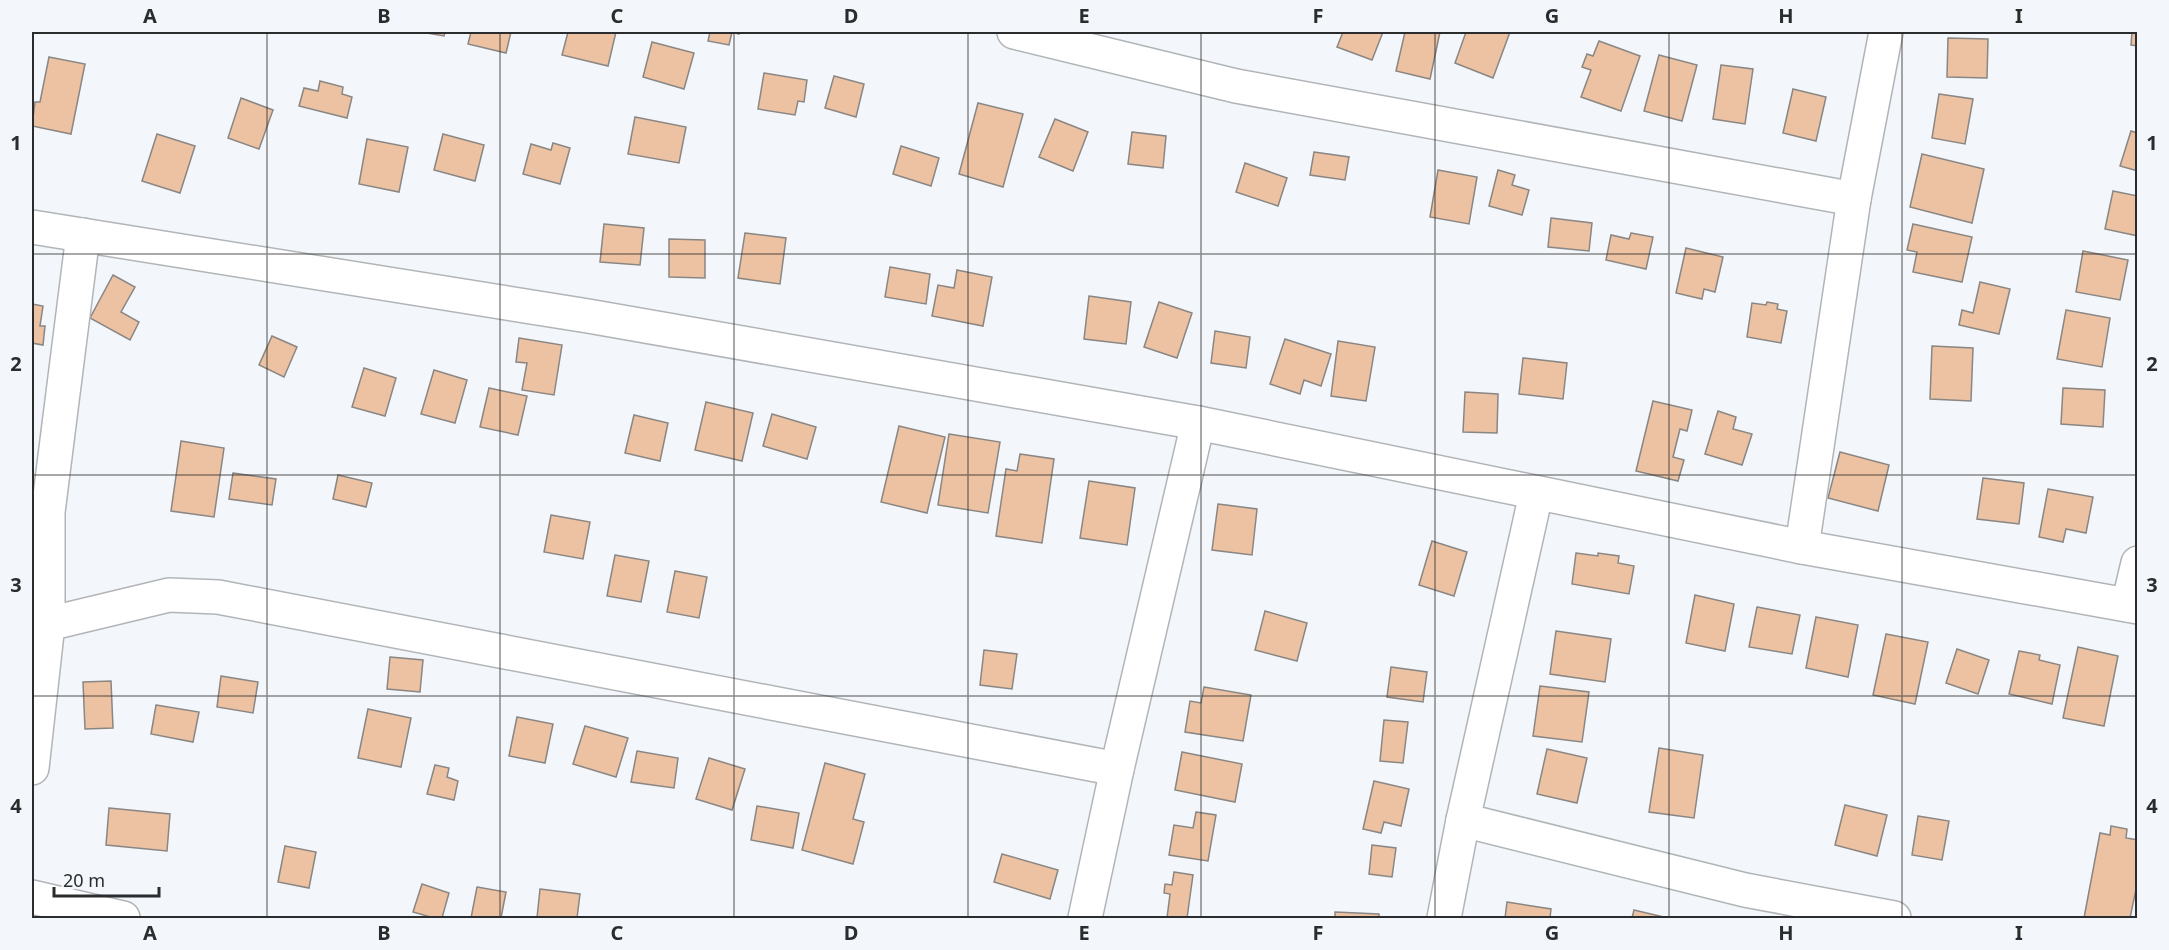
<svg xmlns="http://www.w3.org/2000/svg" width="2169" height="950" viewBox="0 0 2169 950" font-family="'Noto Sans',sans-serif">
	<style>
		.building { fill: #ecc2a2; stroke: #8a8684; stroke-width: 1.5 }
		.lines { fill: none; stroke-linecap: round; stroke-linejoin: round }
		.street-casing { stroke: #b2b5b8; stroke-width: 36 }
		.street { stroke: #fff; stroke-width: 33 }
		.grid { fill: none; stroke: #2b2c2d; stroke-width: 1.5; stroke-opacity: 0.55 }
		.neatline { fill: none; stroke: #2b2c2d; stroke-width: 2 }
		.grid-label { font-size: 20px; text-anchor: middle; font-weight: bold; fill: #2b2c2d }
	</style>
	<rect width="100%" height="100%" fill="#f3f6fa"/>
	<g class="building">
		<polygon points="421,32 445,32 444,36"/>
		<polygon points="471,32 511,32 506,53 468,44"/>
		<polygon points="568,32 616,32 608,66 562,55"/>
		<polygon points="710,32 740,32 739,34 732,32 729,45 708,41"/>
		<polygon points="1343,32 1383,32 1372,60 1337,47"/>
		<polygon points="1405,32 1440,32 1430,79 1396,71"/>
		<polygon points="1466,32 1510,32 1493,78 1455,63"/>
		<polygon points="2132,32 2138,32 2138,46 2131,45"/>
		<polygon points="1948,38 1988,39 1987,78 1947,77"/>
		<polygon points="1599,41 1640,56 1621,111 1581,97 1591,70 1582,67 1587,54 1593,56"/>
		<polygon points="652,42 694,53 684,89 643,77"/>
		<polygon points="1659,55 1697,65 1682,121 1644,111"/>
		<polygon points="49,57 85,64 71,134 32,126 35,102 40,102"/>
		<polygon points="1721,65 1753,69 1745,124 1713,119"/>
		<polygon points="764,73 807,80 804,102 798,101 795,115 758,109"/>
		<polygon points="834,76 864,84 856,117 825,108"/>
		<polygon points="320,81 343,87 342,94 352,97 347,118 299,106 304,88 318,91"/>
		<polygon points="1793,89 1826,97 1816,141 1783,133"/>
		<polygon points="1939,94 1973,99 1965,144 1932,138"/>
		<polygon points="241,98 273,110 259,149 228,138"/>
		<polygon points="978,103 1023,114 1003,187 959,174"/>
		<polygon points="635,117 686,127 679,163 628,154"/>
		<polygon points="1055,119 1088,132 1073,171 1039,157"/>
		<polygon points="2131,131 2138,133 2138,171 2120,166"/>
		<polygon points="1132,132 1166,136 1163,168 1128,164"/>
		<polygon points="157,134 195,146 180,193 142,181"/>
		<polygon points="443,134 484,145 475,181 434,170"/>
		<polygon points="367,139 408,147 399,192 359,184"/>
		<polygon points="553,143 570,148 560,184 523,174 531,144 551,150"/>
		<polygon points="901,146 939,158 931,186 893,174"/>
		<polygon points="1314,152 1349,157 1345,180 1310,175"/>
		<polygon points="1922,154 1984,169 1972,223 1910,207"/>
		<polygon points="1245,163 1287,178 1278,206 1236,192"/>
		<polygon points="1438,170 1477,177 1469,224 1430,217"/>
		<polygon points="1498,170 1515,175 1512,185 1529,190 1522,215 1489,206"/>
		<polygon points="2113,191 2138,196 2138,236 2105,229"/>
		<polygon points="1551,218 1592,223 1589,251 1548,247"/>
		<polygon points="604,224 644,228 640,265 600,262"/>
		<polygon points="1913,224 1972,237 1962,282 1913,272 1917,252 1907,250"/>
		<polygon points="745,233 786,238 780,284 738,278"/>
		<polygon points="1631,233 1653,237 1646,269 1606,260 1611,235 1629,239"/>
		<polygon points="669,239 705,240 705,278 669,277"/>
		<polygon points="1686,248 1723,257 1715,292 1704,289 1702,299 1676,293"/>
		<polygon points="2083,251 2128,260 2120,300 2076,292"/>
		<polygon points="890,267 930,274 926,304 885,297"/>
		<polygon points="957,270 992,277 983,326 932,316 938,285 954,288"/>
		<polygon points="113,275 135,287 121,312 139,322 130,340 90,318"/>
		<polygon points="1980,282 2010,289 1999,334 1959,325 1962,310 1973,313"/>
		<polygon points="1089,296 1131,302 1126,344 1084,339"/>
		<polygon points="1159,302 1192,313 1177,358 1144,347"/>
		<polygon points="1767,302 1778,304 1777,309 1787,311 1781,343 1747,337 1752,303 1766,305"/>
		<polygon points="32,304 43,306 40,326 45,326 43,345 32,343"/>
		<polygon points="2066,310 2110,318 2102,367 2057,359"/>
		<polygon points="1215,331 1250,337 1246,368 1211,363"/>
		<polygon points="272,336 297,347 284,377 259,365"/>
		<polygon points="519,338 562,345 554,395 522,390 527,363 516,362"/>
		<polygon points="1285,339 1331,354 1321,386 1304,380 1300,394 1270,384"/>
		<polygon points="1338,341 1375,347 1366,401 1331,396"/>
		<polygon points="1932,346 1973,348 1971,401 1930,399"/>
		<polygon points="1523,358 1567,363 1563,399 1519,394"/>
		<polygon points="364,368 396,378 385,416 352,407"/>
		<polygon points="434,370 467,380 455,423 421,414"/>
		<polygon points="489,388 527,396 518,435 480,427"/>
		<polygon points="2063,388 2105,390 2103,427 2061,424"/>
		<polygon points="1465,392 1498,394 1497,433 1463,432"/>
		<polygon points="1653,401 1692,410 1687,431 1680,429 1673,457 1684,460 1678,481 1636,471"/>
		<polygon points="706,402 753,413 742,461 695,450"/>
		<polygon points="1718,411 1736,417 1733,429 1752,434 1742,465 1705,454"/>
		<polygon points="772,414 816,427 807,459 763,446"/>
		<polygon points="634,415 668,423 660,461 625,453"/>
		<polygon points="899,426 945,437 927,513 881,502"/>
		<polygon points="949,434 1000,442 988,513 938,505"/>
		<polygon points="181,441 224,448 214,517 171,511"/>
		<polygon points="1840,452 1889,465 1878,511 1828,498"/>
		<polygon points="1020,454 1054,459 1042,543 996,536 1006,469 1017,471"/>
		<polygon points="233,473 276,479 272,505 229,499"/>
		<polygon points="338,475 372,483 366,507 333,499"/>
		<polygon points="1983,478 2024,483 2019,524 1977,519"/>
		<polygon points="1089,481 1135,488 1127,545 1080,538"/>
		<polygon points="2048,489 2093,497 2086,533 2066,529 2063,542 2039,537"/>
		<polygon points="1218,504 1257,509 1252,555 1212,550"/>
		<polygon points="551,515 590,522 583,559 544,552"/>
		<polygon points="1432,541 1467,552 1454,596 1419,585"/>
		<polygon points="1576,553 1598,556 1598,553 1619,556 1618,563 1634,566 1629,594 1572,584"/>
		<polygon points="615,555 649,561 641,602 607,596"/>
		<polygon points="675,571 707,577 699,618 667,612"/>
		<polygon points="1695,595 1734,604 1725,651 1686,643"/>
		<polygon points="1757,607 1800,615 1792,654 1749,647"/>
		<polygon points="1265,611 1307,623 1297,661 1255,650"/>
		<polygon points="1816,617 1858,625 1848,677 1806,668"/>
		<polygon points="1556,631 1611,639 1605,682 1550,674"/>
		<polygon points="1886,634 1928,642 1915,704 1873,695"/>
		<polygon points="2078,647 2118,656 2104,726 2063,718"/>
		<polygon points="1957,649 1989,660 1978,694 1946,683"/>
		<polygon points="984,650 1017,654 1012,689 980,685"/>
		<polygon points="2019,651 2040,655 2039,660 2060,665 2052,704 2009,694"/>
		<polygon points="390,657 423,660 420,692 387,689"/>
		<polygon points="1391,667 1427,672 1423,702 1387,697"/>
		<polygon points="221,676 258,682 253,713 217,707"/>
		<polygon points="111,681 113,728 85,729 83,682"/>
		<polygon points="1540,686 1589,692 1582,742 1533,736"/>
		<polygon points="1204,687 1251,695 1243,741 1185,732 1190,701 1201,703"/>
		<polygon points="156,705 199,712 193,742 151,734"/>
		<polygon points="368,709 411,718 401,767 358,758"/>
		<polygon points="517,717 553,724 545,763 509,756"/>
		<polygon points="1384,720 1408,722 1403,763 1380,761"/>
		<polygon points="585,726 628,738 616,777 573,764"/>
		<polygon points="1659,748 1703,755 1694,818 1649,812"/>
		<polygon points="1547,749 1587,758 1577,803 1537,794"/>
		<polygon points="637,751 678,758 674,788 631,782"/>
		<polygon points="1182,752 1242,764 1235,802 1175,790"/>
		<polygon points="709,758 745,769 732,810 696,799"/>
		<polygon points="825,763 865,774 853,819 864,822 853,864 802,850"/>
		<polygon points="435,765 449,768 447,777 458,781 454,800 427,794"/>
		<polygon points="1374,781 1409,789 1401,826 1384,822 1381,833 1363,829"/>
		<polygon points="1845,805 1887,815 1877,856 1835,845"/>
		<polygon points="757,806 799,813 793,848 751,840"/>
		<polygon points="109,808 170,814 167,851 106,845"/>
		<polygon points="1196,812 1216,815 1208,861 1169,855 1174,825 1193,828"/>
		<polygon points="1918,816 1949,821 1942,860 1912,855"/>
		<polygon points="2111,826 2127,829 2126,838 2138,840 2138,880 2130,918 2084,918 2100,833 2110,835"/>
		<polygon points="1372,845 1396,848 1392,877 1369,874"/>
		<polygon points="285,846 316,852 309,888 278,882"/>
		<polygon points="1002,854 1058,870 1050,899 994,882"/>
		<polygon points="1174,872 1193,875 1187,918 1167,918 1170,894 1164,893 1165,884 1172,885"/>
		<polygon points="422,884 449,893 442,918 434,918 413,912"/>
		<polygon points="477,887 506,892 501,918 471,918"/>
		<polygon points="540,889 580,894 577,918 537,918"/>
		<polygon points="1507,902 1551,909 1550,918 1505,918"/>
		<polygon points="1634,910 1668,918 1632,918"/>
		<polygon points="1335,912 1379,914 1379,918 1335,918"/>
	</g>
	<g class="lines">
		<g class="street-casing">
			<g id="street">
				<polyline points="1014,32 1236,86 1854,199"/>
				<polyline points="32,227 588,316 1198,423 1802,547 2138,607"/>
				<polyline points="83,235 48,512 48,624 169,595 218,597 1117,769"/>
				<polyline points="1536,494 1463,820 1745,890 1894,918"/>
				<polyline points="1802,547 1854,199 1886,32"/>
				<polyline points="2128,605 2138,563"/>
				<polyline points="32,617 48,624 32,768"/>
				<polyline points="32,897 123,918"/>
				<polyline points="1085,918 1117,769 1198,423"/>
				<polyline points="1444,918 1463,820"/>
			</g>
		</g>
		<use href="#street" class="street"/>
	</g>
	<path class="grid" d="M267,32V918M500,32V918M734,32V918M968,32V918M1201,32V918M1435,32V918M1669,32V918M1902,32V918M32,254H2138M32,475H2138M32,696H2138"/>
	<rect width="2169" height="950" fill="none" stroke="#f3f6fa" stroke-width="66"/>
	<path d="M54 887v9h105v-9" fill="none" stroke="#2b2c2d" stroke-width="3"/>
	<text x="63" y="887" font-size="18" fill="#2b2c2d" stroke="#f3f6fa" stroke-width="4.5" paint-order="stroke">20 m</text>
	<rect x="33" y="33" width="2103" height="884" class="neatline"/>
	<g class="grid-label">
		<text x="150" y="23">A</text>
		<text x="384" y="23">B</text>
		<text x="617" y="23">C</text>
		<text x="851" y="23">D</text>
		<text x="1084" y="23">E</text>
		<text x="1318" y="23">F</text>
		<text x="1552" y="23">G</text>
		<text x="1786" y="23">H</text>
		<text x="2019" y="23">I</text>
		<text x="16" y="150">1</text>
		<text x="2152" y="150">1</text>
		<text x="16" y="371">2</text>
		<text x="2152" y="371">2</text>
		<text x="16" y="592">3</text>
		<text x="2152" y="592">3</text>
		<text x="16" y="813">4</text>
		<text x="2152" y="813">4</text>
		<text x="150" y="940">A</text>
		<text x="384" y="940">B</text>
		<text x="617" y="940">C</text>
		<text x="851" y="940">D</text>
		<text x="1084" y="940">E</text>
		<text x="1318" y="940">F</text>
		<text x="1552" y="940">G</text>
		<text x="1786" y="940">H</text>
		<text x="2019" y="940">I</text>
	</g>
</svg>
